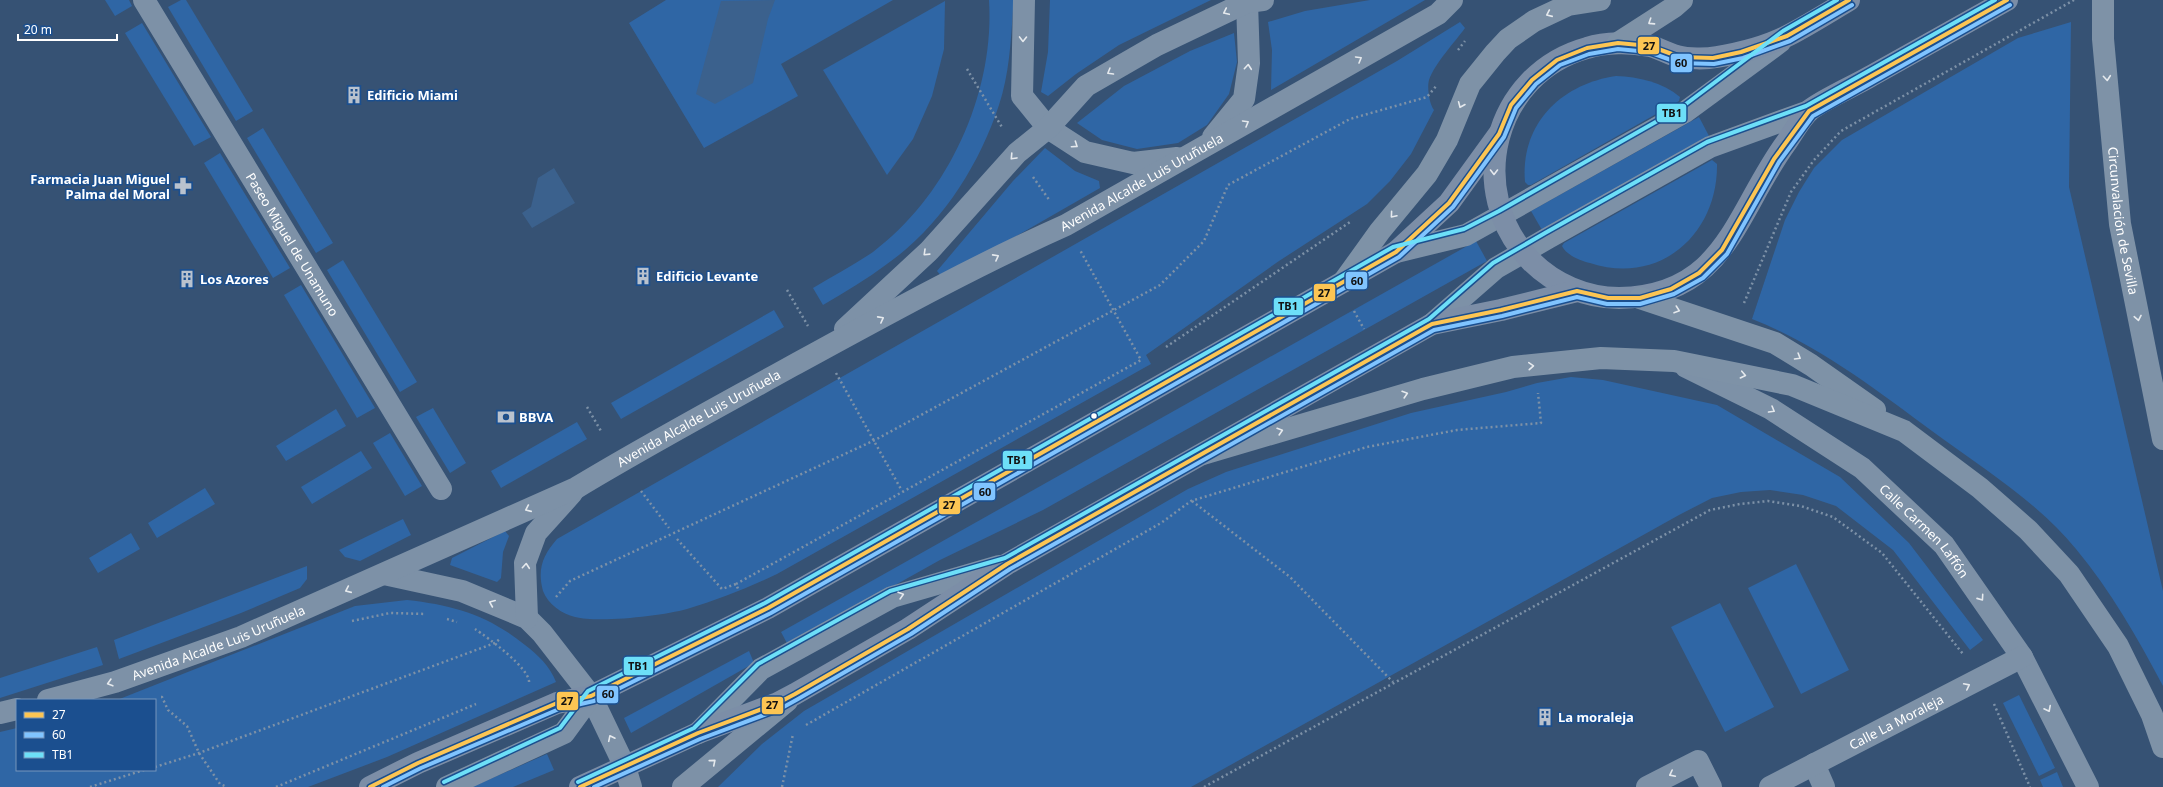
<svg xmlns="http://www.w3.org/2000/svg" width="2163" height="787" viewBox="0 0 2163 787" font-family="'Noto Sans',sans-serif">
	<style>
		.green { fill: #2f66a5 }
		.water { fill: #3b618d }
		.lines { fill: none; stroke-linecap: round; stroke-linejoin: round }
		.path { stroke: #7d91a7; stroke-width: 2.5; stroke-dasharray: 2 3; stroke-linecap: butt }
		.minor { stroke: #7d91a7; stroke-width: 22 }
		.major { stroke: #7c8ea7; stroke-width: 22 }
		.highway { stroke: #7e92a7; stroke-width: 22 }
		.bus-1-casing { stroke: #1b4f8f; stroke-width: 7 }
		.bus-2-casing { stroke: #1b4f8f; stroke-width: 7 }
		.bus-3-casing { stroke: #1b4f8f; stroke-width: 7 }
		.bus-1 { stroke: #fcc553; stroke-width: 4 }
		.bus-2 { stroke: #80c4ff; stroke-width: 4 }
		.bus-3 { stroke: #6ddff8; stroke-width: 4 }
		.oneway { stroke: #e5e9ed }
		.oneway2 { stroke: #e5e8ed }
		.bus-dot { fill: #fff; stroke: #1b4f8f; stroke-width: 1.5 }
		.labels { text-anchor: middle; stroke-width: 3; stroke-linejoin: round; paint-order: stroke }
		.poi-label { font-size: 13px; font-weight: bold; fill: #fff; stroke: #1b4f8f; text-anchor: start }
		.street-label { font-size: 13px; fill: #fff; stroke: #1b4f8f }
		.line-badge { stroke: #1b4f8f; stroke-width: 1.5 }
		.pale-badge-label { font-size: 11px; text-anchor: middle; font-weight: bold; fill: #111 }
	</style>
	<rect width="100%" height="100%" fill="#365274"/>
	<g class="green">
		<polygon points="105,0 129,0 132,6 115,16"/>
		<polygon points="181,0 186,0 253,111 236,121 168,7"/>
		<polygon points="666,0 893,0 781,64 798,96 704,148 629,23"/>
		<path d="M989,0H1013V9C1011,41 1009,75 999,105C979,166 940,227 887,264C867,279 845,292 823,305L813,288C833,276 854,265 873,252C948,196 995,93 989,0Z"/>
		<polygon points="1050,0 1211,0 1119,45 1076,74 1048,96 1041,92 1048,52"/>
		<polygon points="1370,0 1425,0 1271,90 1272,50 1268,22 1305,11"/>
		<polygon points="945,1 944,49 932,96 913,139 887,175 823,70"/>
		<path d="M1460,22L1465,28C1455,42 1435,63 1429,80C1427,87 1429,104 1434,110L1411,154L1390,181L1367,204L1279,261L1146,355L1151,364L777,574C748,588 718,600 687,609C662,616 599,623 575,617C562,614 548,604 543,591C537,569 543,555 557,539L1397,61Z"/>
		<path d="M2071,22L2069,187L2163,591V686C2137,637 2111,591 2076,549C2039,504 1990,473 1943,439C1883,395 1822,346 1752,319L1785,220L1799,192L1814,168L1842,140L2018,38Z"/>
		<polygon points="142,23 211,137 194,146 125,33"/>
		<polygon points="1234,33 1237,62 1229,94 1207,125 1178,143 1137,149 1102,140 1077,123 1124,86 1190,51"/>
		<path d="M1616,76C1639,77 1662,82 1680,97L1679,101L1531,185H1528L1525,182C1520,124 1561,84 1616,76Z"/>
		<polygon points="1699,117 1709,136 1542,230 1531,211"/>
		<polygon points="263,128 333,243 316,253 247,138"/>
		<polygon points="1045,148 1075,171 1099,181 1100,188 943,278 937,271 1013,181"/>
		<polygon points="220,153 290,268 273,278 204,163"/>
		<path d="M1712,160L1717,164C1718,234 1660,286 1590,263C1581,261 1566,255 1562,246L1564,243Z"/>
		<polygon points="1476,241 1487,261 1043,510 940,560 788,645 781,632"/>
		<polygon points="343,260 417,382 400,392 327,270"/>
		<polygon points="301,285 375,408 357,418 284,295"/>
		<polygon points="774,310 784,327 621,419 611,403"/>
		<polygon points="1571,377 1603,380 1717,405 1840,477 1909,543 1983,640 1970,650 1893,550 1836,506 1803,495 1770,490 1741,492 1712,498 1679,515 1191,787 718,787 762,744 804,711 1188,489 1226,472 1411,413 1506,392 1537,383"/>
		<polygon points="433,408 466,463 450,473 416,417"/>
		<polygon points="336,409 346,426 286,461 276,446"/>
		<polygon points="577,422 587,439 501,488 491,471"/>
		<polygon points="390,433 422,486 405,496 373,443"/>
		<polygon points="361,451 372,468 312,504 301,487"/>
		<polygon points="205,488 215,504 157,538 148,523"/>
		<polygon points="403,519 411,535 360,561 345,557 339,550"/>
		<polygon points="505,531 509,536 503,552 501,578 497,582 450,565 452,558"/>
		<polygon points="131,533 140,549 98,573 89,558"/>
		<polygon points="1796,564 1849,670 1801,694 1748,588"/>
		<polygon points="307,566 307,579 300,588 241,613 119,659 114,640"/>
		<path d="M407,600C453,605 488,615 525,645C538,655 550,666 556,682L387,757L308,787H0V732L17,728V770H155V700H117L355,606Z"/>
		<polygon points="1720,603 1774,707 1725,732 1671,627"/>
		<polygon points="97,647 103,665 0,698 0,678"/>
		<polygon points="749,651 754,663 631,733 624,718"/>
		<polygon points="2019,695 2055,768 2039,776 2003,703"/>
		<polygon points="547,754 554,770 513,787 472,787"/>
		<polygon points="2057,772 2063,787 2043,787 2040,780"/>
	</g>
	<g class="water">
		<polygon points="775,0 768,19 753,83 715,104 696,94 721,1"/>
		<polygon points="554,168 575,203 532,228 522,213 531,207 538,178"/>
	</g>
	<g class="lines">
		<g class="path">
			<polyline points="1458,50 1465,41"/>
			<polyline points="967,69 1003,129"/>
			<polyline points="1033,177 1050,201"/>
			<polyline points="787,290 808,326"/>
			<polyline points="1744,303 1791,192 1814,160 1841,131 2074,0"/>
			<polyline points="1354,311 1364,329"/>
			<polyline points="1166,347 1350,222"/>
			<polyline points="836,373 902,491"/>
			<polyline points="587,407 601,431"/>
			<polyline points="641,491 669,528"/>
			<polyline points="1192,501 1290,577 1393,682"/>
			<polyline points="677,539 722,589 736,584 739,591"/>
			<polyline points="736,584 1141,360 1080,250"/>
			<polyline points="556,597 570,581 875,440 1160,285 1204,241 1228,185 1350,119 1427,97 1437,85"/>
			<polyline points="447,619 457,622"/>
			<polyline points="352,621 390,613 426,614"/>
			<path d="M475,629C487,637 531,669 529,683"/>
			<polyline points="161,697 162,697 168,710 187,726 199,753 220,784 227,787"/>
			<polyline points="1994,704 2030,787"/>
			<polyline points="806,725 1161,523 1191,501 1367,447 1457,430 1541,423 1538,393"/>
			<polyline points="155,767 199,753 495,643 501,638"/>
			<polyline points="90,787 144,770"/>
			<polyline points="276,787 476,704"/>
			<polyline points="782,787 793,734"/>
			<polyline points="1204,787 1710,510 1740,504 1768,501 1801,506 1833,517 1882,553 1963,654"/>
		</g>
		<g class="minor">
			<path id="s1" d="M144,0L441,489"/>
			<polyline points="1024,0 1022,96 1048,128 1085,152 1133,163 1177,158"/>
			<polyline points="1213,137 1244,99 1249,63 1247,2 1243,0"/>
			<polyline points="1396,252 1466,235 1685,112 1780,42"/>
			<polyline points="1432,324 1496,268 1548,238 1710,147 1809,111"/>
			<polyline points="845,329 929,251 1017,153 1048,128 1086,86 1157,45 1247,2 1263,0"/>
			<path id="s2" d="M1686,367L1771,409L1862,468L1944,545L2022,657L2088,787"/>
			<polyline points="384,574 462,591 527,618 542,633 591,696 625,767 631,787"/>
			<polyline points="527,618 525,563 536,533 572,493"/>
			<path id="s3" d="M48,700L115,682L241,637L576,488C647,445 720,406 792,366C882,317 972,267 1066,225L1438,14L1452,0"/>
			<polyline points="0,713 17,709"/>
			<polyline points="698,733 761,669 892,597 999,566"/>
			<polyline points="1814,764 1824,787"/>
			<polyline points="447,787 564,733 591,696"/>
			<polyline points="683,787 787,701"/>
			<polyline points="1647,787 1698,761 1711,787"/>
			<path id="s4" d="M1770,787L2022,657"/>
		</g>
		<g class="major">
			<path d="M1849,0C1829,12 1810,24 1789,35C1768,46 1741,53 1717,57C1706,59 1688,59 1677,56C1668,54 1659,48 1650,46C1630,42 1606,42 1587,48C1493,74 1464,192 1531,261C1554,284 1586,298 1619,298C1726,296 1735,213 1786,143C1793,133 1801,118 1810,110C1824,99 1854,86 1871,76C1916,51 1962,25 2007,0"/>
			<polyline points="370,787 418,763 557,703 591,696 768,608 1396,252 1449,203 1499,134"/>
			<polyline points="580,787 698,733 778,703 795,694 908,629 1007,564 1432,324 1501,310 1577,291"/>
		</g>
		<g class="highway">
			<path id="s5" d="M2103,0V39L2120,224L2163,439"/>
			<polyline points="1618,43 1674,7 1682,0"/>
			<polyline points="1344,281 1380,231 1427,174 1447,140 1470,84 1495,53 1508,39 1534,21 1568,5 1600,0"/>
			<polyline points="1640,298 1775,343 1811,365 1875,410"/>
			<polyline points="1203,454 1423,389 1513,367 1601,358 1674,361 1792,385 1904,431 1980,488 2028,530 2069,574 2118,646 2152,715 2163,747"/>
		</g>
		<g class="bus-1-casing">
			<g id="bus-1">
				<polyline points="370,787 418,763 557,703 591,696 768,608 1396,252 1449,203 1499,134 1511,105 1532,80 1557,60 1587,48 1618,43 1650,46 1680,57 1713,58 1741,52 1787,36 1849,0"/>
				<polyline points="580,787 698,733 778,703 795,694 908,629 1007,564 1432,324 1501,310 1577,291 1608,298 1640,298 1671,289 1699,273 1722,250 1774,159 1809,111 2007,0"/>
			</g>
		</g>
		<g class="bus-2-casing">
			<g id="bus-2">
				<polyline points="383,787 421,768 559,709 594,701 771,613 1399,257 1453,207 1504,137 1516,108 1536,84 1560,65 1589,54 1618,49 1649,52 1679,63 1714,64 1743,58 1790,41 1852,5"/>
				<polyline points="594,787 700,739 780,709 798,699 911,634 1010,569 1434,330 1502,316 1577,297 1607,304 1640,304 1674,294 1703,278 1727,254 1779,162 1813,116 2010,5"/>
			</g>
		</g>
		<g class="bus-3-casing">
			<g id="bus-3">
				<polyline points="444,782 560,728 588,691 765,603 1393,247 1464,229 1499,211 1682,107 1783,31 1837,0"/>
				<polyline points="578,782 694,728 758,664 890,591 1005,558 1429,319 1493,263 1545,233 1707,142 1806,106 1995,0"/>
			</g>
		</g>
		<use href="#bus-1" class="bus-1"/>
		<use href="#bus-2" class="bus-2"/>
		<use href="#bus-3" class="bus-3"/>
	</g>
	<defs><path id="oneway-chevron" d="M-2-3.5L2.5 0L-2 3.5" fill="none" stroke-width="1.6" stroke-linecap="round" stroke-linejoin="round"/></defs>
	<g class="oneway">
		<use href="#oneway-chevron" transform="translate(1226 12) rotate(155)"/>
		<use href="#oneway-chevron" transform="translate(1549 14) rotate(156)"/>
		<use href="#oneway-chevron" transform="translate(1651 22) rotate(147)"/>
		<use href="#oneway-chevron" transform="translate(1023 39) rotate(91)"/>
		<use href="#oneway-chevron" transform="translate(1359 59) rotate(-30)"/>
		<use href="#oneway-chevron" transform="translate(1248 67) rotate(-85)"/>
		<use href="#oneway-chevron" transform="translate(1110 72) rotate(150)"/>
		<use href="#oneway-chevron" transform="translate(2107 78) rotate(85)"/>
		<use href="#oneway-chevron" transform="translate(1461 105) rotate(113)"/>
		<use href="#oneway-chevron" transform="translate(1246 123) rotate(-30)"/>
		<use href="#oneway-chevron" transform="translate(1075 145) rotate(34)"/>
		<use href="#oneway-chevron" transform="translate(1013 157) rotate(133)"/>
		<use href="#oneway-chevron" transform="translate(1393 215) rotate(130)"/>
		<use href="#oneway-chevron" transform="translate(926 253) rotate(136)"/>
		<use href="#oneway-chevron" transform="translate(996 257) rotate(-28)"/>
		<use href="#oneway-chevron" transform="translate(1677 310) rotate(19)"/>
		<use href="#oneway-chevron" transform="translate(2138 318) rotate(79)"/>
		<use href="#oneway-chevron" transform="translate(881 319) rotate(-28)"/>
		<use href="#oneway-chevron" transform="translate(1798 357) rotate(31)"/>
		<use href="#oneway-chevron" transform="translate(1531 366) rotate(-4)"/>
		<use href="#oneway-chevron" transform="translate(1743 375) rotate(12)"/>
		<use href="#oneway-chevron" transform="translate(1405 394) rotate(-17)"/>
		<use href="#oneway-chevron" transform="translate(1772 410) rotate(30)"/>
		<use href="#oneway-chevron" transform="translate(1280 431) rotate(-17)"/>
		<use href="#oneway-chevron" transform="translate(528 509) rotate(156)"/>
		<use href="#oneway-chevron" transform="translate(526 566) rotate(-85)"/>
		<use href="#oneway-chevron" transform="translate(348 590) rotate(156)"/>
		<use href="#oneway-chevron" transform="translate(901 595) rotate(-16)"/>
		<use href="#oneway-chevron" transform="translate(1981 598) rotate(55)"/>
		<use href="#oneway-chevron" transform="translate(492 603) rotate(-157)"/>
		<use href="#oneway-chevron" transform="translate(110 683) rotate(164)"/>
		<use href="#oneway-chevron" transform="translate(1967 686) rotate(-27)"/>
		<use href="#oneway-chevron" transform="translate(2048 709) rotate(63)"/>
		<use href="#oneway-chevron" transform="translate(611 738) rotate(-116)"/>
		<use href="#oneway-chevron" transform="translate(713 762) rotate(-40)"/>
		<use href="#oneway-chevron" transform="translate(1672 774) rotate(153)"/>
	</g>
	<use class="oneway2" href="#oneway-chevron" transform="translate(1494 172) rotate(90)"/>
	<defs>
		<g id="building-bare" transform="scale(1.38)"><path d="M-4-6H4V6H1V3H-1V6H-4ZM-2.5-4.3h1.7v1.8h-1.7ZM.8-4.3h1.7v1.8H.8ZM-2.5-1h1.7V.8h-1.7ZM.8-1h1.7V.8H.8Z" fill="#b9c2ce" stroke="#1b4f8f" stroke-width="2.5" paint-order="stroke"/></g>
		<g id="pharmacy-bare" transform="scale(1.38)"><path d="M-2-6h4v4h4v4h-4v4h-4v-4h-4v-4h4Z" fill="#b9c2ce" stroke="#1b4f8f" stroke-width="2.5" paint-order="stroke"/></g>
		<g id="bank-bare" transform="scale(1.38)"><path d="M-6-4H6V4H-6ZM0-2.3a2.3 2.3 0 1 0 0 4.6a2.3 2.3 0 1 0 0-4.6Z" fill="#b9c2ce" stroke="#1b4f8f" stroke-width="2.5" paint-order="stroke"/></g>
	</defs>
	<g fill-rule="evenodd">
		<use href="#building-bare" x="354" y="95"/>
		<use href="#pharmacy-bare" x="183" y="186"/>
		<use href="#building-bare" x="643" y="276"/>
		<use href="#building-bare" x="187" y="279"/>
		<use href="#bank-bare" x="506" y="417"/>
		<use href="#building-bare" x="1545" y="717"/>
	</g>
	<circle class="bus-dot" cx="1094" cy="416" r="3.5"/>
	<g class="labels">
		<g class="poi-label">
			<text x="367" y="100">Edificio Miami</text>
			<text x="170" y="184" text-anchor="end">Farmacia Juan Miguel<tspan x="170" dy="15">Palma del Moral</tspan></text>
			<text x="656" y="281">Edificio Levante</text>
			<text x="200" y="284">Los Azores</text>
			<text x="519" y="422">BBVA</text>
			<text x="1558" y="722">La moraleja</text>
		</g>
		<g class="street-label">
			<text dy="5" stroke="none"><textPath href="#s3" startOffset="1213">Avenida Alcalde Luis Uruñuela</textPath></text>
			<text dy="5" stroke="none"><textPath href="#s5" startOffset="222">Circunvalación de Sevilla</textPath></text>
			<text dy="5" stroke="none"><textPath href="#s1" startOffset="286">Paseo Miguel de Unamuno</textPath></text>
			<text dy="5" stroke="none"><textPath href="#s3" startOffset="711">Avenida Alcalde Luis Uruñuela</textPath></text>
			<text dy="5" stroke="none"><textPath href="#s2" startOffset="292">Calle Carmen Laffón</textPath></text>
			<text dy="5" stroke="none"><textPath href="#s3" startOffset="180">Avenida Alcalde Luis Uruñuela</textPath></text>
			<text dy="5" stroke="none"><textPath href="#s4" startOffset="142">Calle La Moraleja</textPath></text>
		</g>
	</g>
	<g class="line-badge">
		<rect x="1637" y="36" width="23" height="19" rx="4" fill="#fcc553"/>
		<rect x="1670" y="53" width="23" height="20" rx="4" fill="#80c4ff"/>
		<rect x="1656" y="103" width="31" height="20" rx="4" fill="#6ddff8"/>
		<rect x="1345" y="271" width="23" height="19" rx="4" fill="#80c4ff"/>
		<rect x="1313" y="283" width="23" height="19" rx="4" fill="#fcc553"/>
		<rect x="1273" y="297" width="31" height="19" rx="4" fill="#6ddff8"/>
		<rect x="1002" y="450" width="31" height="20" rx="4" fill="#6ddff8"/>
		<rect x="973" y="482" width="23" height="19" rx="4" fill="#80c4ff"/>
		<rect x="938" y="496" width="23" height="19" rx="4" fill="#fcc553"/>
		<rect x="623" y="656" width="31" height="20" rx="4" fill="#6ddff8"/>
		<rect x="596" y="685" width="23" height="19" rx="4" fill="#80c4ff"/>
		<rect x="556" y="691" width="23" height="20" rx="4" fill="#fcc553"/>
		<rect x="761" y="696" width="23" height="19" rx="4" fill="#fcc553"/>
	</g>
	<g class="pale-badge-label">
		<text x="1649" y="50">27</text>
		<text x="1681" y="67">60</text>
		<text x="1672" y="117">TB1</text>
		<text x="1357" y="285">60</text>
		<text x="1324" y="297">27</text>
		<text x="1288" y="310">TB1</text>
		<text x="1017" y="464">TB1</text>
		<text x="985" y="496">60</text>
		<text x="949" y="509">27</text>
		<text x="638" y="670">TB1</text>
		<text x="608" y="698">60</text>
		<text x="567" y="705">27</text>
		<text x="772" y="709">27</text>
	</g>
	<rect x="16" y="699" width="140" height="72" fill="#1b4f8f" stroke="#7695bc"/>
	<rect x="24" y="712" width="20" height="6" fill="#fcc553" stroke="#7695bc"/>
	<text x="52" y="719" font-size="12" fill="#ffffff">27</text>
	<rect x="24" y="732" width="20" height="6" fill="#80c4ff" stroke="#7695bc"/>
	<text x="52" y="739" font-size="12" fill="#ffffff">60</text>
	<rect x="24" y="752" width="20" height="6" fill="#6ddff8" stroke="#7695bc"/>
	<text x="52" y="759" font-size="12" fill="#ffffff">TB1</text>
	<path d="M18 34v6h99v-6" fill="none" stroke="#ffffff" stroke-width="2"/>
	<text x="24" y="34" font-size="12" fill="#ffffff" stroke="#1b4f8f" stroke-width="3" paint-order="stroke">20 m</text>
</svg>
